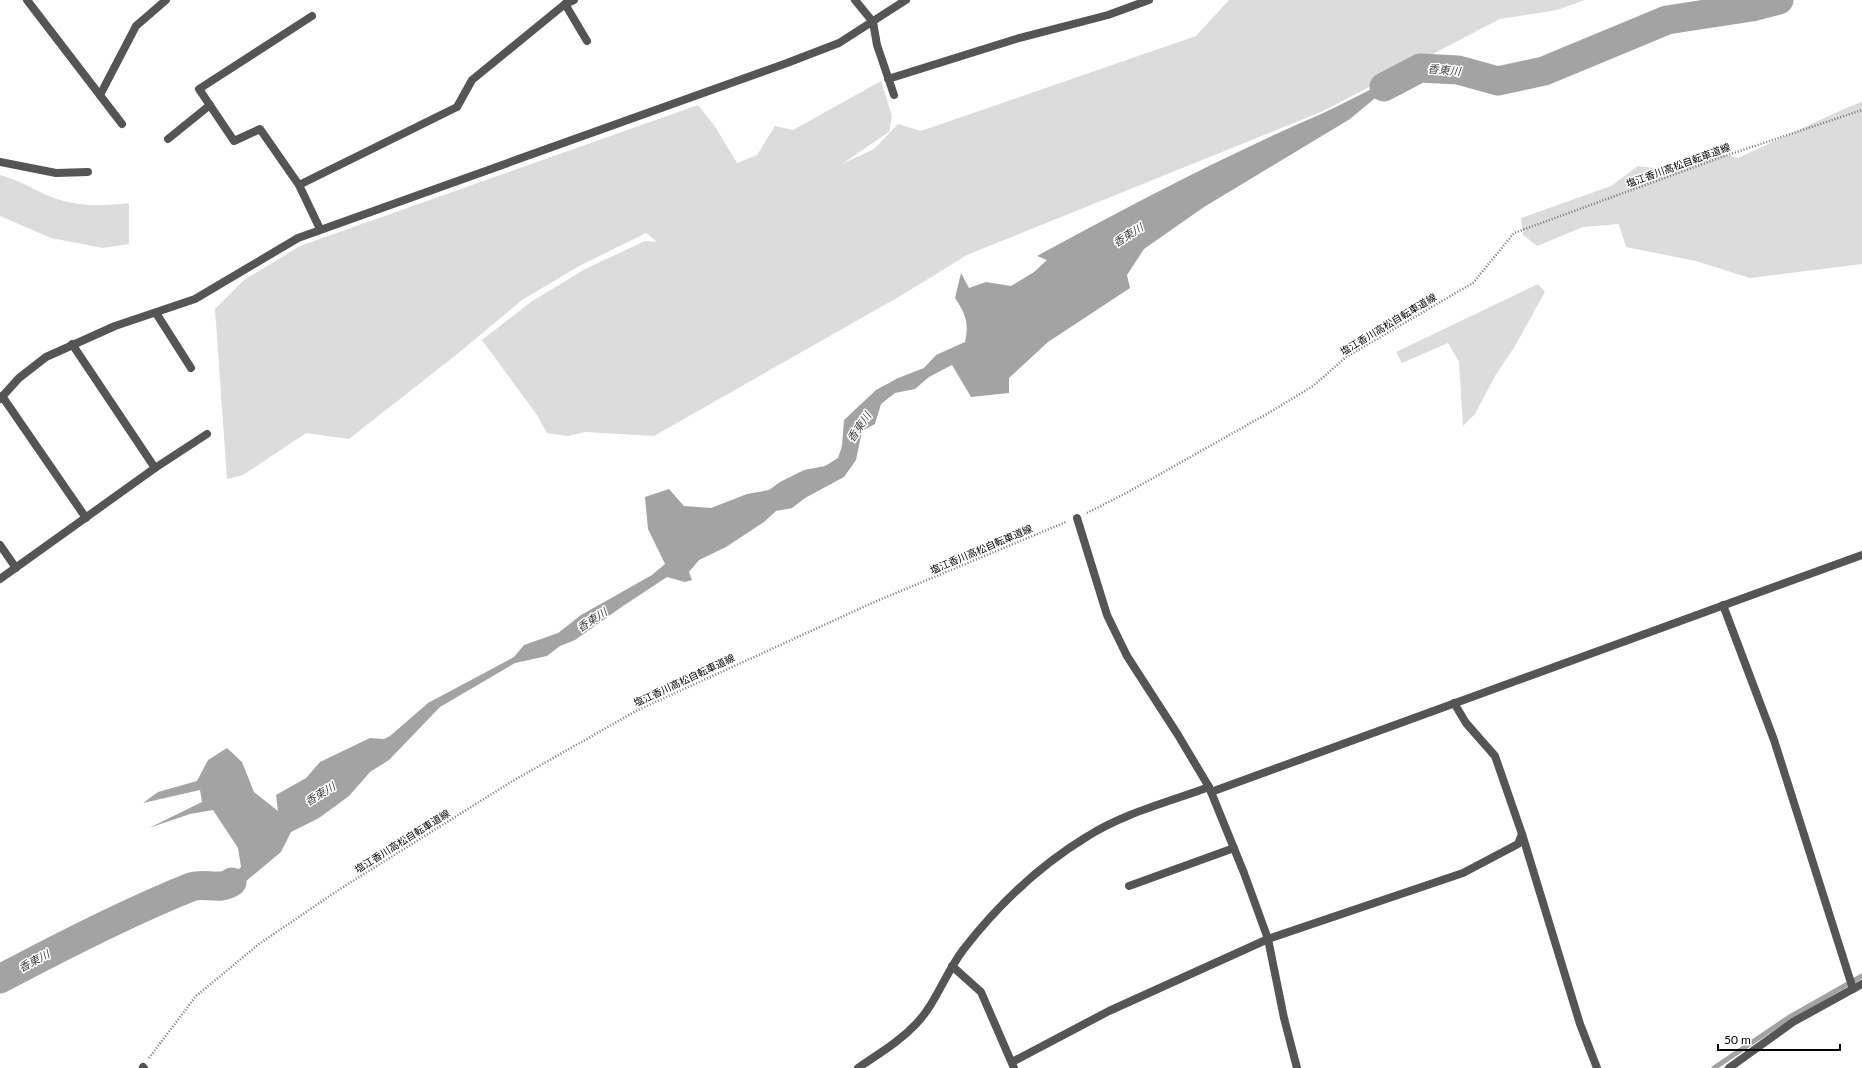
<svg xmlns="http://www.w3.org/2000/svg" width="1862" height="1068" viewBox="0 0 1862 1068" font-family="Lato,'Noto Sans JP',sans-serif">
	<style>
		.green { fill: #dcdcdc }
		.water { fill: #a3a3a3 }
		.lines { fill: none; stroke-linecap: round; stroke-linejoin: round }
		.stream { stroke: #a3a3a3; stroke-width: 5 }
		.river { stroke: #a3a3a3; stroke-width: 29 }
		.path { stroke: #777; stroke-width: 2.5; stroke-dasharray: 1 2; stroke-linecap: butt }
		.street { stroke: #555; stroke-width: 8 }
		.labels { text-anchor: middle; stroke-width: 3; stroke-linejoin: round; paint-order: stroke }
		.street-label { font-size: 10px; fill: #000; stroke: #fff }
		.water-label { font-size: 11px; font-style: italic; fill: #444; stroke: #fff }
	</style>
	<rect width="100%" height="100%" fill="#fff"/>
	<g class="green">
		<polygon points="1229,0 1585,0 1557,10 1500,19 1321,112 967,255 902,295 654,436 585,432 568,436 547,433 537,415 482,340 531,302 585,269 645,241 657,242 646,233 581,265 522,300 456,355 349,439 306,433 243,475 227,479 215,309 244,280 300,246 698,105 714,125 737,163 757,155 775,126 793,130 881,81 892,116 889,132 842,164 874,149 898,124 921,131 1196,36"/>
		<polygon points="1862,102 1862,264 1750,278 1696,261 1626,247 1619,224 1583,227 1537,246 1523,235 1521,218 1611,186 1638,166 1668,170 1712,152 1738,158 1846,108"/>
		<path d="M0,175C20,180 37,192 57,199C81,207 105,206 129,203V244L103,248L51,238L0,216Z"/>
		<polygon points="1538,284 1545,292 1515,346 1495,376 1475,414 1463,426 1459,362 1448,343 1402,363 1396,352"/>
	</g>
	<path class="water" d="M1420,68L1374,99L1350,119L1204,207L1144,249L1127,275L1130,288L1048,342L1009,378V393L971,397L952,365L929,377L915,389L895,393L881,404L875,424L862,431L856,460L844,477L805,498L792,508L776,511L764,522L726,547L699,560L689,572L692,580L685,582L667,577L623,606L575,640L560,646L547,656L515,663L440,707L389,760L370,772L349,796L319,818L291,832L281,852L245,882C239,884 236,888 231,890C218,896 204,893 193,886L205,881L224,882L241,867L238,848L213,810L190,814L149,828L202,802L200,790L143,803L158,792L197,781L208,760L227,748L242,762L254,792L278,811L276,795L306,778L320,762L370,738L384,739L390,736L428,703L514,657L524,645L558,633L581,615L652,575L665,564L648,529L645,497L669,489L684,506L711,508L747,494L769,490L780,482L804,470L825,466L838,458L842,446L844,420L876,390L898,378L924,368L936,355L965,342C969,324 966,314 955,298L961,273L969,288L986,282L1011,286L1034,272L1047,260L1037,256C1130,205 1224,156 1321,114C1354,99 1385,80 1420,68Z"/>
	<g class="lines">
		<polyline class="stream" points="1714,1068 1788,1018 1862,976"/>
		<g class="river">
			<polyline points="1384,87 1420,68 1458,70 1498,81 1544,71 1667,20 1752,7 1779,0"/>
			<path d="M0,979C62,946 126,913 191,887C204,882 220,891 232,882"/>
		</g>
		<g class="path">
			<polyline points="1087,513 1130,491 1272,411 1313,386 1346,357 1473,283 1514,233 1719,158 1862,110"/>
			<polyline points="149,1058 196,996 259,944 340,889 511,782 636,711 872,603 1066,522"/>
		</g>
		<g class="street">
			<polyline points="27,0 122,124"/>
			<polyline points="855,0 873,22 877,45 894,95"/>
			<polyline points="565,4 587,41"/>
			<polyline points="312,16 199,89 234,141 260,129 299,185 320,229"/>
			<polyline points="888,79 1016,39 1108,15 1149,0"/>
			<polyline points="100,95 136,26 166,0"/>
			<polyline points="168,139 210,105"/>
			<polyline points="0,162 56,173 88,172"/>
			<polyline points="299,185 457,107 472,80 565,4 574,0"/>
			<polyline points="156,313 191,368"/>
			<polyline points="72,344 155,468"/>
			<polyline points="2,396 86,518"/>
			<polyline points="0,399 19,378 46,357 115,326 195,299 298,238 787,63 839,43 906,0"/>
			<polyline points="1077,518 1107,615 1127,656 1178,735 1209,787 1244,873 1268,939 1284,1018 1297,1068"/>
			<polyline points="0,545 16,568"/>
			<polyline points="0,579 155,468 207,434"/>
			<polyline points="1723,605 1774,740 1853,989"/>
			<polyline points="1211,792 1862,555"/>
			<polyline points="1522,834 1580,1024 1597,1068"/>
			<polyline points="1129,886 1234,848"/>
			<polyline points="952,966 981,992 1014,1068"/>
			<polyline points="1012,1062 1109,1011 1268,939 1463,873 1518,844 1522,834 1495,756 1466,723 1454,703"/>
			<polyline points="143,1067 144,1068"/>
			<path d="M858,1068C878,1054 899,1042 916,1024C936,1003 945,974 963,950C997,906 1040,865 1088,836C1124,813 1169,802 1209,787"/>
			<polyline points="1729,1068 1793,1022 1862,984"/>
		</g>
	</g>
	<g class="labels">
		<g class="street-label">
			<text transform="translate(1678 165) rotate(-20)" y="4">塩江香川高松自転車道線</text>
			<text transform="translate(1388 324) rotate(-31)" y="4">塩江香川高松自転車道線</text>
			<text transform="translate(981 549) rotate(-23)" y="4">塩江香川高松自転車道線</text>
			<text transform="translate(684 680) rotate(-25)" y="4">塩江香川高松自転車道線</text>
			<text transform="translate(402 841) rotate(-32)" y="4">塩江香川高松自転車道線</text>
		</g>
		<g class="water-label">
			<text transform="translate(1444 70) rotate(5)" y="4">香東川</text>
			<text transform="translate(1128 235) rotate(-32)" y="4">香東川</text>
			<text transform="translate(859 427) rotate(-56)" y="4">香東川</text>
			<text transform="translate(592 620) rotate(-33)" y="4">香東川</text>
			<text transform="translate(320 794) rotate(-31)" y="4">香東川</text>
			<text transform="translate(34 961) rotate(-28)" y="4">香東川</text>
		</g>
	</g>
	<path d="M1718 1044v6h122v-6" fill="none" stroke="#000000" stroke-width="2"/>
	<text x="1724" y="1044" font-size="12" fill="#000000" stroke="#ffffff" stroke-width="3" paint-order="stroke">50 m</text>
</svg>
